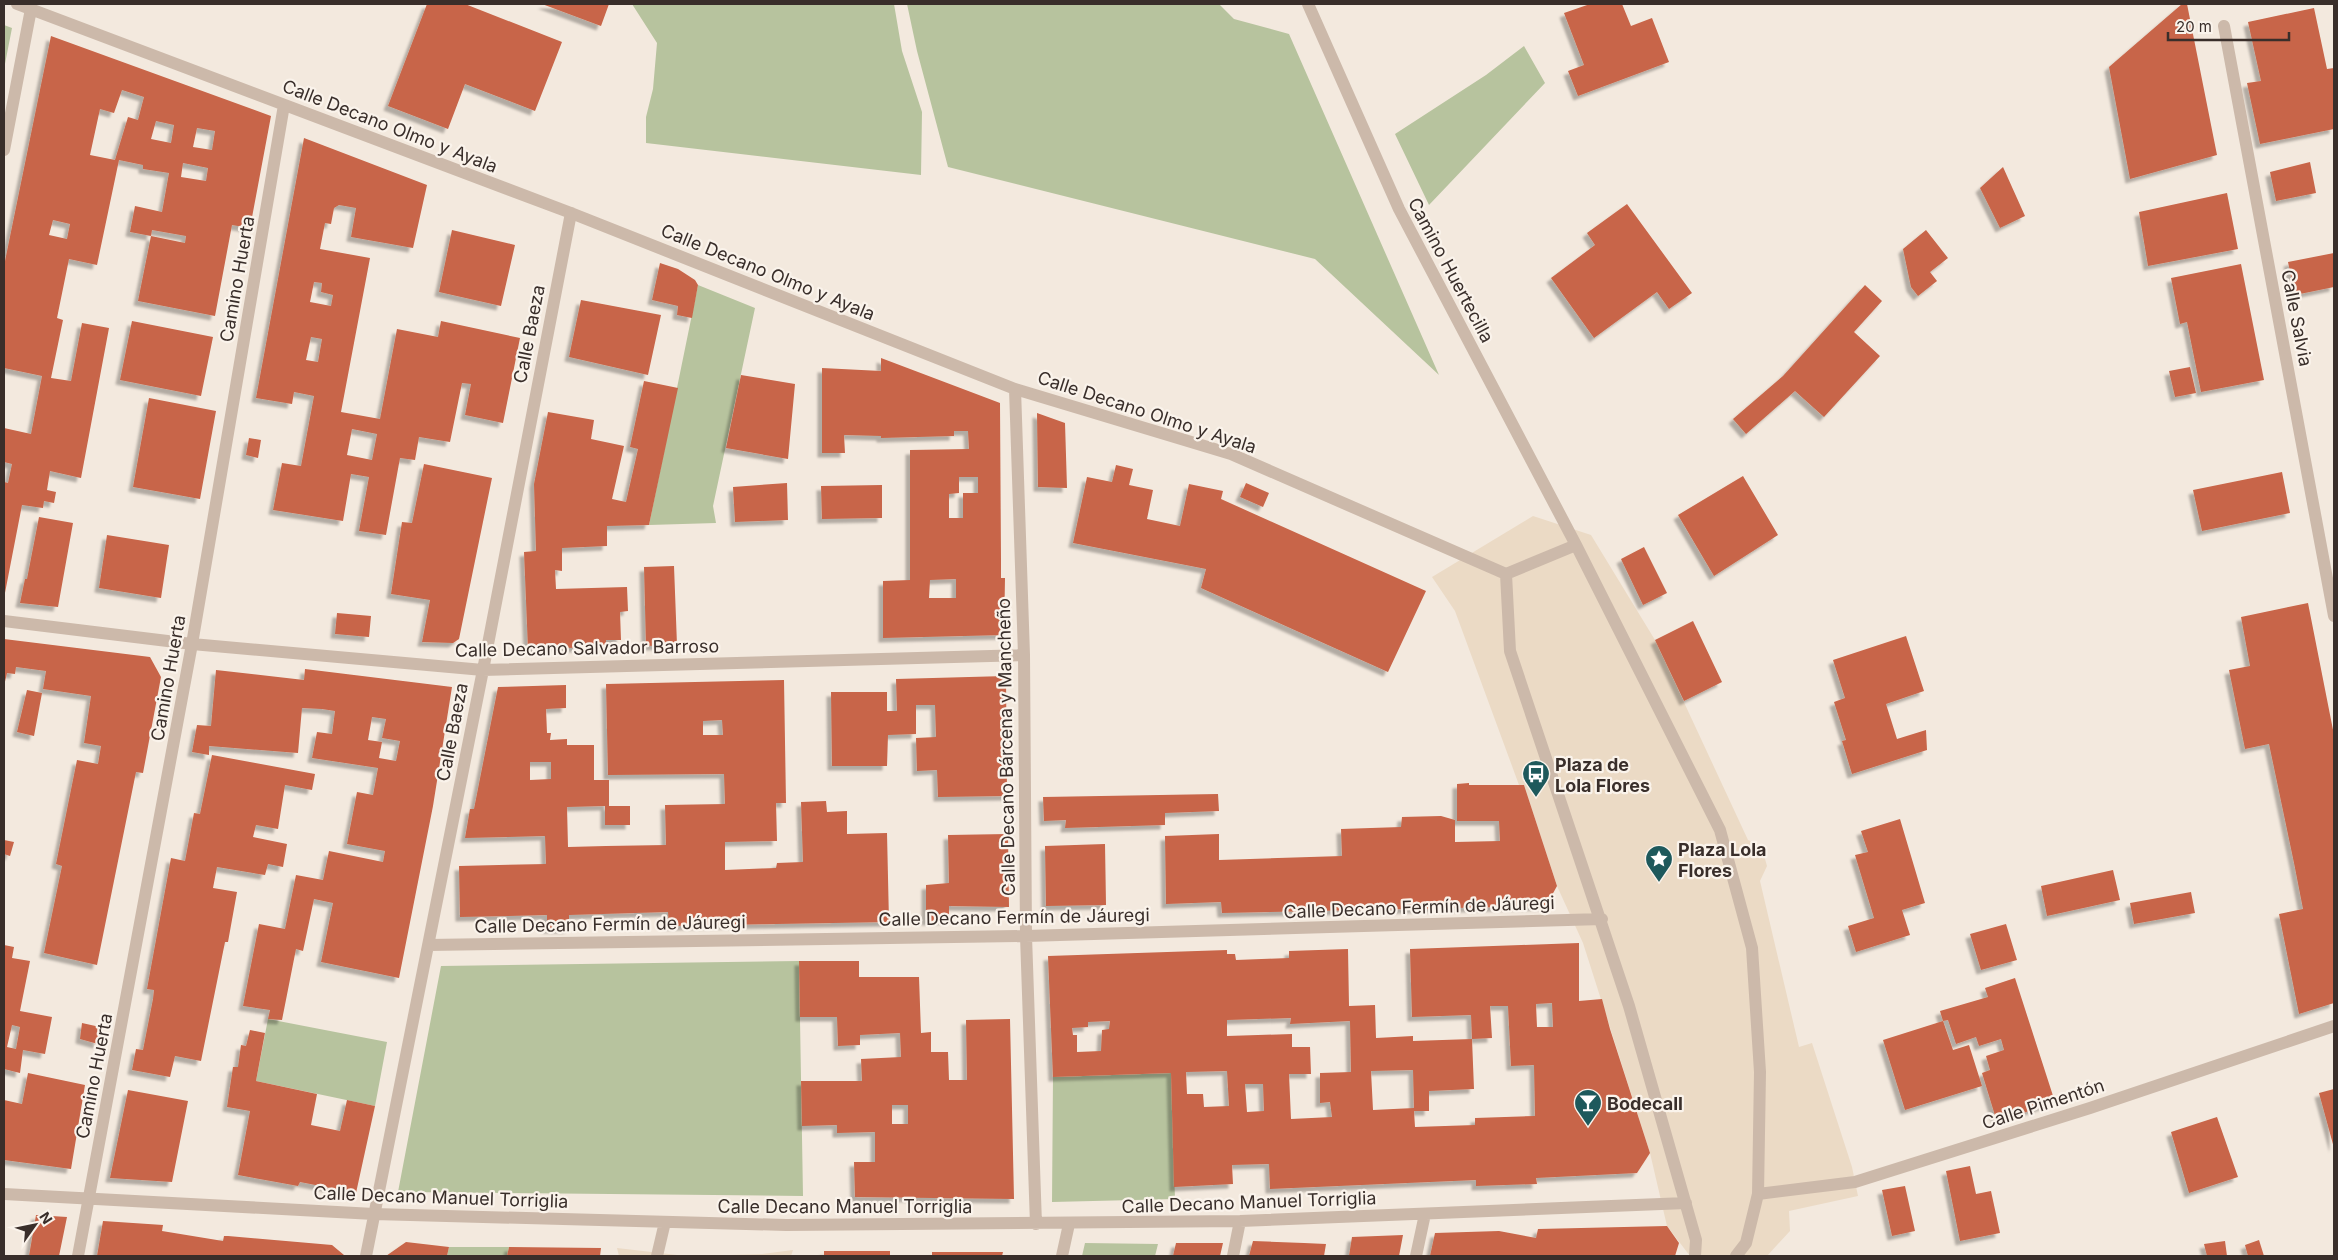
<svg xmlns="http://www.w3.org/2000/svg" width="2338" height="1260" viewBox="0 0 2338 1260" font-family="Inter,sans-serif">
	<defs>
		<filter id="shadow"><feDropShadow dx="-4.5" dy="4.5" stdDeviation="1" flood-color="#0004"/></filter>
	</defs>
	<rect width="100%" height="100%" fill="#f3e9de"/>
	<path fill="#b7c39e" d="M632 4H894L902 51 922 112 921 175 646 143V117L653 89 657 43Z
		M907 4H1219L1234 19 1289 34 1439 375 1315 259 948 167 917 51Z
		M4 25 12 28 4 69Z
		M1524 46 1545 83 1429 205 1395 134 1486 75Z
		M698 285 755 308 713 506 716 523 649 525Z
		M799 961 803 1196 398 1192 441 966Z
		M268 1019 387 1042 375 1106 256 1081Z
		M1171 1073 1175 1199 1052 1202 1053 1077Z
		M1085 1243 1158 1244 1155 1256H1082Z
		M449 1247H509L507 1256H447Z"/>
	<path fill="#ebdac5" d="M1533 516 1591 535 1655 640 1748 840 1761 845 1767 866 1760 881 1799 1047 1812 1043 1852 1167 1858 1196 1789 1211 1790 1231 1767 1256H1690L1667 1226 1650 1153 1583 943 1557 886 1524 785H1519L1455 611 1432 577Z
		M617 1248 686 1256H619Z
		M793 1250 791 1256H696L762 1254Z"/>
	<path fill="#c86548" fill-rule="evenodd" filter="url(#shadow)" d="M427 4H465L562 42 535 111 465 84 448 129 388 106Z
		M542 4H609L601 26Z
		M1590 4H1622L1631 26 1652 18 1669 62 1578 96 1568 71 1584 65 1564 13Z
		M2182 4H2187L2217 155 2130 179 2109 67Z
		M2314 8 2327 69 2334 68V129L2260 144 2247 83 2261 81 2248 22Z
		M51 36 271 116 250 228 232 225 215 316 138 301 151 236 185 243 186 236 152 230 151 236 130 232 135 206 162 212 169 173 143 169V165L119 160 97 265 69 259 57 318 63 320 51 378 71 381 82 323 109 328 81 478 50 471 47 490 56 492 54 503 44 501 43 508 22 505 4 598V482L8 483 12 464 4 462V428L31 434 42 376 4 368V266ZM122 90 144 97 138 120 128 117 115 160 90 155 100 109 114 113ZM156 121 174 125 171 143 151 139ZM197 128 215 131 212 150 193 147ZM183 163 208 168 206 181 181 177ZM53 220 70 224 67 239 49 235Z
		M304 138 427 185 413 248 351 237 356 208 339 205 334 208 331 224 325 223 320 249 370 258 341 412 380 419 397 329 438 337 441 321 520 338 503 423 465 415 471 384 462 383 450 442 419 437 415 460 400 458 386 535 359 531 369 477 351 474 343 521 273 510 282 463 301 466 314 396 294 392 292 404 256 398ZM314 282 322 283 321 292 333 295 331 306 310 302ZM311 337 322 339 318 362 306 360ZM352 429 377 434 372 460 347 455Z
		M2310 162 2316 193 2276 201 2270 172Z
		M2003 167 2025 216 2000 228 1980 188Z
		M2227 193 2238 249 2148 266 2139 212Z
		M1627 204 1692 293 1669 309 1657 292 1594 338 1551 278 1595 245 1587 233Z
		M452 230 515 245 501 306 439 292Z
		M1926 230 1948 258 1930 272 1937 281 1918 296 1911 287 1903 249Z
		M2334 253V287L2295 295 2288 262Z
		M660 263 678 269 695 280 698 285 692 318 677 315 678 306 652 300Z
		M2241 264 2264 380 2201 392 2187 322 2180 324 2171 278Z
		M1865 285 1882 301 1854 332 1880 356 1824 417 1795 391 1746 434 1733 419 1783 376Z
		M581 300 661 315 648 375 569 357Z
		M132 321 213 337 201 396 120 380Z
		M881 358 1000 403 1001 559V578H1005L1004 635 883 638V581L910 580V450L969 449 968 431H954V436L881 438V436L844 435 845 453H822V368L881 371ZM959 477H978V493H963V518H949V494L959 493ZM956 579V598H929L930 580Z
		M2190 367 2196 393 2175 397 2169 371Z
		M741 375 795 384 788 459 726 448Z
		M644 381 678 388 649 525 607 526V546L562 548V571L555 570 556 589 627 587 628 611 620 612 621 640H606V647L528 649 524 552 536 551 534 484 548 412 594 420 591 439 624 446 612 499 626 502 638 449 630 447Z
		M149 398 216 411 200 499 133 487Z
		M1037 413 1065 423 1067 488 1038 487Z
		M249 438 261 440 258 458 246 455Z
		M424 464 492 478 459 639 453 643 422 642 430 600 391 594 402 522 412 523Z
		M1116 465 1133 469 1129 485 1153 490 1147 519 1180 526 1189 484 1223 491 1221 499 1426 591 1388 672 1201 588 1206 569 1073 543 1087 477 1112 482Z
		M2282 472 2290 513 2202 531 2193 490Z
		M1743 476 1778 535 1714 576 1678 515Z
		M787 483 788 520 735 522 733 487Z
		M1246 483 1269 493 1263 507 1240 497Z
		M882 485V518L822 519 821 486Z
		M39 517 73 523 58 607 20 603 25 579H27Z
		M107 535 169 545 161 598 99 588Z
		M1644 547 1667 593 1643 605 1621 559Z
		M674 566 677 645 646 646 644 567Z
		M2308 603 2334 735V1003L2299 1014 2279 914 2303 909 2294 863 2269 744 2245 749 2229 670 2250 666 2241 617Z
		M337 613 371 616 369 637 335 634Z
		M1693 621 1722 682 1684 701 1655 640Z
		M1906 636 1924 691 1886 704 1897 739 1926 730 1927 750 1852 774 1842 741 1846 740 1834 702 1845 698 1833 660Z
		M4 639 150 657 161 677 143 773 136 772 97 965 44 953 62 866 56 864 77 760 98 764 101 746 84 743 91 696 43 689 46 671 16 667 15 674 7 673 4 686Z
		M305 669 452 687 433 806 399 978 321 962 333 903 314 899 303 951 296 949 282 1020 268 1019 270 1010 243 1006 259 924 285 929 296 875 323 880 329 851 383 862 385 851 347 844 357 792 373 795 378 768 312 758 317 732 332 734 335 711 322 709 302 708 298 753 209 746V755L192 752 197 725 211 726 216 670 304 680ZM372 717 386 719 382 738 400 741 396 761 379 758 382 742 368 740Z
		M1006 676 1007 796 938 797 937 770 917 771 916 738 936 737 935 705H916V734L888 735 887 766H832L831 692H887V711H897L896 679Z
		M784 680 786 803H776L777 841 725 842V870L776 868 777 863 803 862 801 802 826 801 827 812 847 811V834L887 833 889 922 669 926 668 912 569 915V929H547V915L460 917 459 866 546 864 545 836 465 838 470 809H474L498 687 566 685V708L546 709 547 733H551L550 740 567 739V745H594V780H609V806H630V825H605V806L567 807 568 847 606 846 666 845 665 805 725 804 724 774 608 775 606 684ZM722 720 723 735H703V721ZM530 762H551V779L530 780Z
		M27 690 42 693 34 736 17 732Z
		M212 755 315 774 312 790 285 785 278 829 256 825 253 837 287 844 283 867 268 864 265 875 217 867 213 888 237 892 228 942H225L201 1061 175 1056 170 1077 132 1070 136 1049 143 1050 153 999 154 990 147 989 171 858 185 861 194 813 200 814Z
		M1469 783V785H1524L1557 886 1546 906 1222 913 1221 902 1166 904 1165 836 1219 834V860L1342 856 1341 829 1401 827 1402 817 1441 816 1455 820V842L1500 841 1499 821H1457V784Z
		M1218 794 1219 811 1165 813V825L1065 828 1066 820 1044 821 1043 797Z
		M1900 819 1925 903 1902 910 1910 935 1856 952 1848 926 1874 918 1855 855 1868 852 1861 831Z
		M1008 834 1009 907 949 906V920L926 921V885L949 883 948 835Z
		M4 840 14 842 10 856 4 854Z
		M1105 844 1106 905 1046 906 1045 846Z
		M2113 870 2120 900 2047 916 2041 886Z
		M2191 892 2195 913 2134 924 2130 903Z
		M2006 924 2017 960 1981 970 1970 934Z
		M1579 943V1001L1602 999 1610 1029 1650 1153 1637 1173 1536 1178 1537 1184 1476 1186V1180L1270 1189 1269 1164 1232 1165 1233 1184 1174 1187 1171 1073 1053 1077 1048 956 1227 950V954H1235L1236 960 1289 958V951L1348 949 1349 1006 1375 1005 1376 1038 1413 1036V1041L1472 1039 1471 1015 1412 1017 1410 949ZM1552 1003 1553 1027H1537L1536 1004ZM1490 1006H1508L1511 1066 1534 1065 1535 1116 1475 1118V1125L1415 1127 1414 1111H1429V1091L1474 1089 1472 1039 1492 1038ZM1291 1018 1290 1024 1350 1021 1351 1072 1320 1073V1103L1330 1102 1332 1117 1291 1119 1289 1074H1311L1310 1047H1292V1034L1227 1036V1020ZM1110 1021 1109 1029 1102 1030 1101 1051 1077 1052V1035H1073L1072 1028 1088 1027V1022ZM1413 1070 1414 1108 1373 1110 1371 1071ZM1227 1071 1229 1106 1204 1107 1203 1094H1187L1186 1072ZM1245 1084H1263L1264 1111 1247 1112Z
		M4 945 14 947 12 958 30 961 20 1011 52 1017 45 1054 23 1050 20 1073 4 1069ZM12 1025 20 1027 16 1049 7 1047Z
		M799 961H859V977H919L921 1033 931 1032V1052H948L949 1080H967L966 1020 1010 1019 1014 1199 855 1197 854 1162H875V1132L837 1133V1125L802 1126 801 1081H862L861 1059 901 1057 900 1033 860 1035V1045L838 1046 837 1017H800ZM892 1105H908V1124H892Z
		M2015 978 2055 1102 1997 1122 1982 1073 1990 1070 1986 1056 2004 1050 2001 1039 1979 1046 1976 1037 1956 1044 1948 1020 1943 1021 1940 1011 1988 997 1985 988Z
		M1943 1021 1953 1050 1969 1045 1982 1086 1905 1110 1883 1040Z
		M82 1023 100 1027 98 1044 80 1039Z
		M250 1030 265 1033 256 1081 317 1094 311 1125 340 1131 347 1100 375 1106 356 1193 300 1182 298 1186 238 1175 250 1111 227 1107 233 1067H238L241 1045 246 1046Z
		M28 1073 85 1085 71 1169 4 1160V1100L22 1104Z
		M2334 1089V1148L2319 1093Z
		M128 1090 188 1101 172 1182 110 1178Z
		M2217 1117 2238 1177 2189 1193 2171 1132Z
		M1970 1166 1976 1194 1991 1191 2000 1233 1960 1241 1946 1171Z
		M1905 1186 1915 1231 1892 1236 1882 1190Z
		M36 1215 67 1217 59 1256H29Z
		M103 1221 163 1225 162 1231 223 1241 224 1236H228L332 1245 344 1255 97 1256Z
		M1667 1226 1679 1243 1675 1256H1430L1435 1233 1499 1231 1536 1238 1538 1229Z
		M1403 1235 1399 1256H1349L1352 1237Z
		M2259 1240 2264 1256H2248L2245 1245Z
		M1253 1241 1304 1243 1326 1244 1324 1256H1249Z
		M2225 1241 2227 1256H2207L2204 1244Z
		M406 1242 449 1247 447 1256H386Z
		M1176 1243H1223L1220 1256H1173Z
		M509 1247 601 1248 600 1256H507Z
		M824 1251H890V1256H824Z
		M932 1252H1003L1002 1256H932Z"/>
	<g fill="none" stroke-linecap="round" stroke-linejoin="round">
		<path stroke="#ccb9aa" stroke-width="12" d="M17 4 571 213 1015 389 1231 454 1506 574
			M1308 4 1399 209 1576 545 1720 830 1752 948 1760 1072 1758 1194 1746 1243 1736 1256
			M2224 26 2334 616
			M4 150 31 9
			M1015 389 1024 655 1026 936 1036 1224
			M1506 574 1510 651 1629 1006 1696 1240 1695 1256
			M1506 574 1576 545
			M4 621 192 644 483 670 1024 655
			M428 945 1026 936 1602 919
			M4 1194 374 1214 786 1225 1240 1221 1686 1203
			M1758 1194 1855 1182 2090 1108 2334 1026
			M78 1256 192 644 284 105
			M366 1256 483 670 571 213
			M657 1256 665 1222
			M1062 1256 1069 1224
			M1233 1256 1240 1221
			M1416 1256 1425 1214"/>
	</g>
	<defs>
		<symbol id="bus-pin" viewBox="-11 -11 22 30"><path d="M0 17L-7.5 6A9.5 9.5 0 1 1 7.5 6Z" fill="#1e595c" stroke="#faf3eb"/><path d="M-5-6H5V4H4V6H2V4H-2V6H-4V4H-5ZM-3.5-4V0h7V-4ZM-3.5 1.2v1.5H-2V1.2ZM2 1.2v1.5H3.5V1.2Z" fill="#fff"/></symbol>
		<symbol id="sight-pin" viewBox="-11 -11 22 30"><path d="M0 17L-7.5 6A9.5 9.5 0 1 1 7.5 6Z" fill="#1e595c" stroke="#faf3eb"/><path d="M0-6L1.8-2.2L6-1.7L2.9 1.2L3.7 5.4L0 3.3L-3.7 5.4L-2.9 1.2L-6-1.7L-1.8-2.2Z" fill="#fff"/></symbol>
		<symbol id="bar-pin" viewBox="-11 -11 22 30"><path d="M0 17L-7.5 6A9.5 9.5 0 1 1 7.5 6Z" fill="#1e595c" stroke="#faf3eb"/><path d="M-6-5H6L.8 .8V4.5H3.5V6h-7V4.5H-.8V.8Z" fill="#fff"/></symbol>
	</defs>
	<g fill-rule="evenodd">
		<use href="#bus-pin" x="1520" y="758" width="32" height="43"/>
		<use href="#sight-pin" x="1643" y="843" width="32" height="43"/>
		<use href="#bar-pin" x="1572" y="1087" width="32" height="43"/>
	</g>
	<g text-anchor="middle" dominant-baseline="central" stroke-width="4.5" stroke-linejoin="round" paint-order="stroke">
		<g font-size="18" fill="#392e2a" stroke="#faf3eb">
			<text transform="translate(390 126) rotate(21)">Calle Decano Olmo y Ayala</text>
			<text transform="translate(1451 270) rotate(62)">Camino Huertecilla</text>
			<text transform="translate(768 272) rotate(22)">Calle Decano Olmo y Ayala</text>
			<text transform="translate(237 279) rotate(-80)">Camino Huerta</text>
			<text transform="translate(2297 318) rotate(79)">Calle Salvia</text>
			<text transform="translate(529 334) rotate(-79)">Calle Baeza</text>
			<text transform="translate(1147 412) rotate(18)">Calle Decano Olmo y Ayala</text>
			<text transform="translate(587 648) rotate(-1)">Calle Decano Salvador Barroso</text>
			<text transform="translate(168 678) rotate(-80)">Camino Huerta</text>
			<text transform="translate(452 732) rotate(-79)">Calle Baeza</text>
			<text transform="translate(1006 747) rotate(-91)">Calle Decano Bárcena y Mancheño</text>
			<text transform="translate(1419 907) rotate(-2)">Calle Decano Fermín de Jáuregi</text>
			<text transform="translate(1014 917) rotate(-1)">Calle Decano Fermín de Jáuregi</text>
			<text transform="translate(610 924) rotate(-1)">Calle Decano Fermín de Jáuregi</text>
			<text transform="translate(94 1076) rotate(-79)">Camino Huerta</text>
			<text transform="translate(2043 1104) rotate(-18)">Calle Pimentón</text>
			<text transform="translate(441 1197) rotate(2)">Calle Decano Manuel Torriglia</text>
			<text transform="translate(1249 1202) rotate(-2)">Calle Decano Manuel Torriglia</text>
			<text x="845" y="1206">Calle Decano Manuel Torriglia</text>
		</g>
		<g font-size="18" font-weight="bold" fill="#392e2a" stroke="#faf3eb" text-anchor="start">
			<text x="1555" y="764">Plaza de<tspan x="1555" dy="21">Lola Flores</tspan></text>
			<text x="1678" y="849">Plaza Lola<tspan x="1678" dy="21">Flores</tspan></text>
			<text x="1607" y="1103">Bodecall</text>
		</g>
	</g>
	<rect width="2338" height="1260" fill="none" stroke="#392e2a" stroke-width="10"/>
	<g transform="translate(35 1225) rotate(57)" stroke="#faf3eb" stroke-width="4" paint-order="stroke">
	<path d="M0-4L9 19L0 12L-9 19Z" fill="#392e2a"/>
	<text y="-8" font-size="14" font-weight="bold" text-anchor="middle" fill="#392e2a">N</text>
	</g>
	<path d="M2168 32v8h121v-8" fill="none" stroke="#392e2a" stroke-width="2.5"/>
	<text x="2176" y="32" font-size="15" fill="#392e2a" stroke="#faf3eb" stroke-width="4" paint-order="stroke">20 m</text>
</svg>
